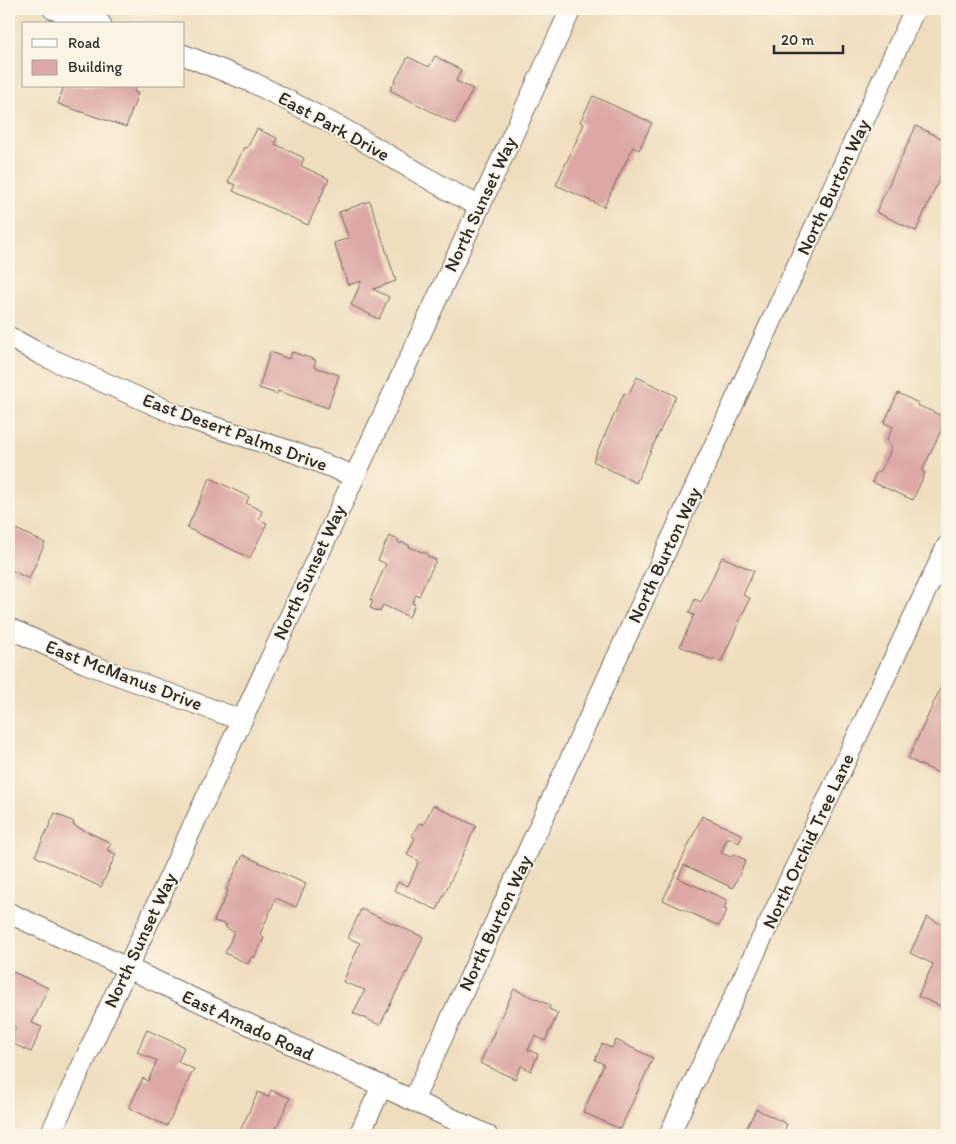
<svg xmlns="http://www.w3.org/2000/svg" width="956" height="1144" viewBox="0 0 956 1144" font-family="Itim,sans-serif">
	<rect width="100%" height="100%" fill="#fcf5e5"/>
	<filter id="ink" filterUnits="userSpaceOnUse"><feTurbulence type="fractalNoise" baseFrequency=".02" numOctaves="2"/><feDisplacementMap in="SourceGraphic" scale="10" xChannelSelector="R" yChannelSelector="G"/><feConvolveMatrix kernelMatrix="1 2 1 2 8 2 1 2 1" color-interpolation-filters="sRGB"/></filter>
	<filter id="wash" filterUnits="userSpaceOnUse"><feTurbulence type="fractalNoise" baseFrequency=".0096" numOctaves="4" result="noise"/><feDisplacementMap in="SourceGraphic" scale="20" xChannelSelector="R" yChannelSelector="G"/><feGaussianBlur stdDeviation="1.12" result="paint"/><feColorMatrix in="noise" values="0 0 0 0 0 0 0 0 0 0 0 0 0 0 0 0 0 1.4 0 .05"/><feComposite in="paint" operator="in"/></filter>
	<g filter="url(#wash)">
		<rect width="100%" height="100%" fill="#efdebd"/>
		<g id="blocks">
			<path fill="#dca7a4" d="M435 56 461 70 456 81 473 89 455 124 390 90 408 57 429 67Z
				M64 86H136L134 92 138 93 126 127 58 104Z
				M593 96 652 123 639 150 633 147 604 207 556 185 584 124 580 122Z
				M916 126 947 141V162L916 231 876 212Z
				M257 129 277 138 275 144 304 158 301 166 329 179 308 225 233 191 236 185 228 182 244 147 247 148Z
				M370 201 396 281 373 289 389 297 379 319 351 305 361 282V281L348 285 334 243 349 238 339 212Z
				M270 352 289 359 292 352 316 360 314 367 339 375 328 408 278 391 277 394 259 388Z
				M637 377 676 396 636 483 593 461 624 393 628 395Z
				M898 393 918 403 917 405 947 418 922 471 925 473 913 500 872 482 876 473 881 471 892 447 889 445 887 439 893 427 884 423Z
				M210 478 249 497 246 503 262 511 259 519 267 523 250 558 187 528Z
				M9 513 15 516 10 526 45 543 29 579 9 569Z
				M389 536 399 540 398 542 401 544 402 542 410 546 409 547 428 554 427 556 436 560 419 596 416 595 412 603 415 604 409 617 383 605 380 612 370 608 373 601 370 600 386 564 378 560Z
				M722 557 754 571 743 595 750 598 721 662 713 658 712 660 680 646 694 615 689 613 695 599 701 602Z
				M947 674V761L941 774 908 759Z
				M433 805 476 826 437 910 394 890 398 882 408 886 419 861 407 855 415 838 412 836 419 823 424 824Z
				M55 813 74 822 73 825 111 843 107 850 116 854 101 887 35 856Z
				M702 816 743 835 739 843 728 837 721 853 731 857 733 854 746 860 733 888 684 865 678 878 727 900 724 909 727 910 719 926 663 900Z
				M243 855 306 884 296 907 276 898 260 934 264 938 254 958 252 956 248 964 225 953 234 932 225 927 227 925 214 921 228 891 226 890Z
				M361 909 423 937 407 973 406 972 380 1025 353 1013 365 990 343 982 360 943 348 938Z
				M927 917 947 927V1009L918 996 933 964 910 953Z
				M9 970 48 988 32 1023 42 1027 31 1052 9 1042 16 1027 9 1024Z
				M514 989 550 1005 549 1009 558 1013 545 1041 535 1036 528 1050 538 1054 531 1071 521 1066 515 1079 480 1063Z
				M147 1030 184 1047 178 1062 194 1069 167 1126 129 1108 143 1078 148 1081 157 1061 137 1052Z
				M616 1040 653 1058 620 1129 583 1112 604 1064 595 1060 602 1044 612 1048Z
				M271 1090 290 1098 273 1135H249L240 1131 258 1092 268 1097Z
				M756 1109 787 1124 782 1135H743Z"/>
		</g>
	</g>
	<g filter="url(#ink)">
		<use href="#blocks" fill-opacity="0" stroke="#706a5e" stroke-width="1"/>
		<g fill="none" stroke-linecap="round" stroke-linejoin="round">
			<defs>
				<path id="street" d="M53 9 101 24
					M184 55 254 83 345 130 448 190 479 206
					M9 337 42 355 180 416 293 452 354 476
					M9 628 85 663 241 720
					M9 913 487 1135
					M413 1101 915 9
					M50 1135 571 9
					M359 1135 382 1086
					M669 1135 947 546"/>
			</defs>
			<use href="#street" stroke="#706a5e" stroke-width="22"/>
			<use href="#street" stroke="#fff" stroke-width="20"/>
		</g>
	</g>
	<g text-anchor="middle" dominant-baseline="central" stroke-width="4" stroke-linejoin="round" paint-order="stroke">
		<g font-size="19" fill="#2b2b2b" stroke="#fcf5e5">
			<text transform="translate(334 126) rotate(29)">East Park Drive</text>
			<text transform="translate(833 187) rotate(-65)">North Burton Way</text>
			<text transform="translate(480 204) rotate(-65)">North Sunset Way</text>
			<text transform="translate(235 432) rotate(20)">East Desert Palms Drive</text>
			<text transform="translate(664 555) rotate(-65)">North Burton Way</text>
			<text transform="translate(309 572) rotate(-65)">North Sunset Way</text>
			<text transform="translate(124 675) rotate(21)">East McManus Drive</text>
			<text transform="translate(808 841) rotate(-65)">North Orchid Tree Lane</text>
			<text transform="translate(495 923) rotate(-65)">North Burton Way</text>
			<text transform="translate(140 940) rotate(-65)">North Sunset Way</text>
			<text transform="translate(248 1025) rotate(25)">East Amado Road</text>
		</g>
	</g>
	<rect width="956" height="1144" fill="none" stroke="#fcf5e5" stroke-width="30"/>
	<rect x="22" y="22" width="162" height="65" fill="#fcf5e5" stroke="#a8a49b"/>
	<rect x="32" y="39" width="25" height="8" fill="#ffffff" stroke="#a8a49b"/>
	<text x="68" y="48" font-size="15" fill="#2b2b2b">Road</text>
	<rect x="32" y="60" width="25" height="15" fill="#dca7a4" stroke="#a8a49b"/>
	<text x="68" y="72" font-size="15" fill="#2b2b2b">Building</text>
	<path d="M774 45v8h69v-8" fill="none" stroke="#2b2b2b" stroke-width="2.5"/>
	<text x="781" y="45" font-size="15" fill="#2b2b2b" stroke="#fcf5e5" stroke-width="4" paint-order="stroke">20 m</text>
</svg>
